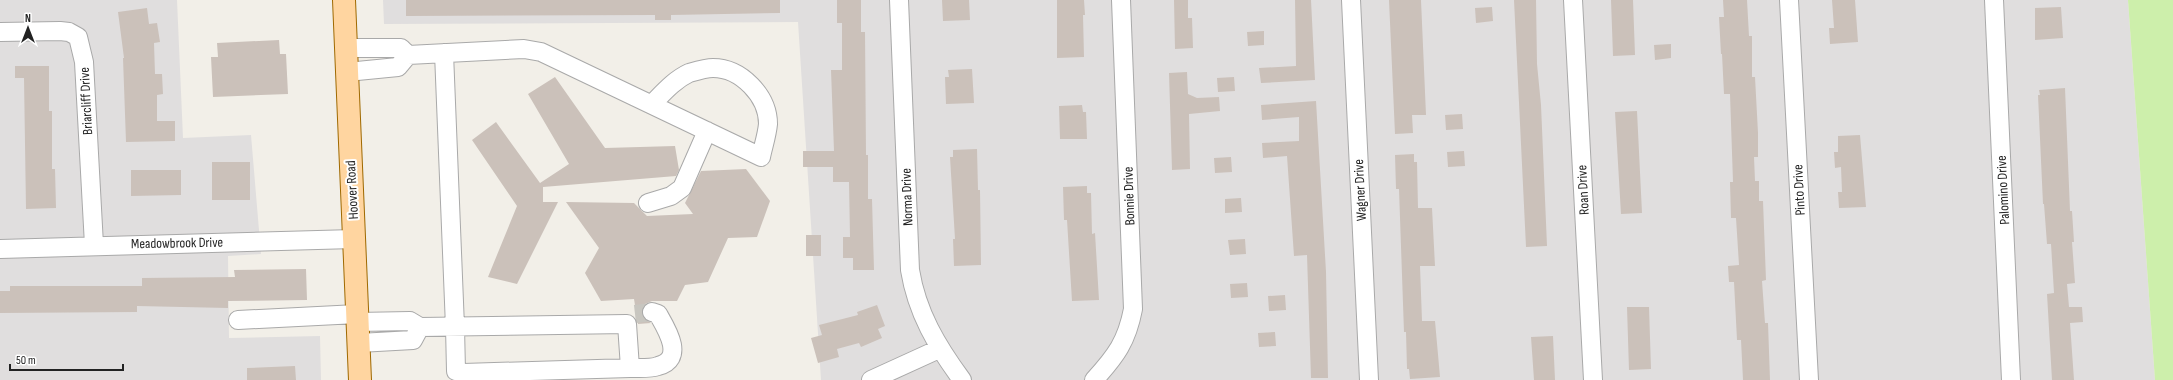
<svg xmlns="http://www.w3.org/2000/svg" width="2173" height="380" viewBox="0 0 2173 380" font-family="'Sofia Sans Condensed',sans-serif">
	<rect width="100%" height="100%" fill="#f2efe8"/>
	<path fill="#e0dede" d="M0 0H177L183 138 251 135 261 254 228 256 229 338 320 336 321 380H0Z
		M383 0H2128L2155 380H821L798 22 384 24Z"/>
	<path fill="#cdefab" d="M2128 0H2173V380H2155Z"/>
	<path fill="#cbc1ba" d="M406 0H780V13L671 15V20H655V15L406 16Z
		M837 0H861V32H865L866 155H868V199H872L874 270H853V258H843V237H850L849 182H833V167H803V151H834L831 70H842V23H837Z
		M942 0H969L970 20 943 21Z
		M1057 0H1084L1085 15H1083L1084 57 1057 58Z
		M1174 0H1188V18H1192L1193 48 1175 49Z
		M1295 0H1311L1315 80 1261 83 1259 68 1296 66Z
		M1389 0H1421L1426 115H1412L1413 133 1395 134Z
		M1514 0H1536L1537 64 1541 105 1547 246 1526 247Z
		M1611 0H1633L1635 55 1613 56Z
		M1723 0H1747L1749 36H1752V77H1755L1758 133V157H1754L1755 181H1759V201H1763L1766 280 1762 281 1765 323H1768L1770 380H1743L1741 340H1737L1734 282H1729L1728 266 1739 265 1736 218H1731L1730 182H1733L1730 94H1724L1722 54H1721L1719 17H1724Z
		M1832 0H1855L1858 42 1830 44 1829 28H1834Z
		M1492 7 1493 21 1476 23 1475 8Z
		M2061 7 2063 38 2035 40V8Z
		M147 8 149 24 157 23 160 42 154 43 155 74H162L163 94 157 95V121H175V141L126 142 123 58H124L118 12Z
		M1264 31V45L1248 46 1247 32Z
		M279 40 280 54H286L288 94 213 97 211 57H218L217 43Z
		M1671 44V58L1655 60 1654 45Z
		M15 66H49V111H52V169H55L56 208 26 209 24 78H15Z
		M972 69 974 103 946 104 945 77H949L948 70Z
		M1187 72 1188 94 1197 98 1219 97 1220 111 1189 114 1190 169 1172 170 1169 73Z
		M555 77 605 148 675 146 679 170 676 176 543 187V202H558L517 284 488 277 517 206 472 140 496 122 540 183 569 164 528 94Z
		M1234 77 1235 91 1218 92 1217 78Z
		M2065 88 2070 211H2072L2074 242H2072L2075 283 2067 284 2069 307H2082L2083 322 2070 323 2074 380H2052L2047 294 2054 293 2051 244H2047L2044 204H2043L2038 95H2040L2039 90Z
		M1316 101 1326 272 1328 378H1311L1307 255 1294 256 1287 156 1263 158 1262 143 1299 141V117L1262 120 1261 105Z
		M1082 105 1083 112H1086L1087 139H1060L1059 106Z
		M1637 111 1642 213 1621 214 1615 112Z
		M1462 114 1463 129 1446 130 1445 115Z
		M1860 135 1866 207 1839 208 1838 192H1842L1841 167 1835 168 1834 152H1838V136Z
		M977 149 978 190H980L981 265 954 266 953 239H955L950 157H953V150Z
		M1464 151 1465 166 1448 167 1447 152Z
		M1414 154V162H1417L1418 208H1432L1435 266H1420L1422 321H1435L1440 377 1410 379 1409 369H1407L1406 332H1404L1399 189H1396L1395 155Z
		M1231 157 1232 172 1215 173 1214 158Z
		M212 162H250V200H212Z
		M746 169 770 201 757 237 728 238 708 282 685 285 677 301H652L645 304 642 309V314L644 319 651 323 638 324 634 299 601 301 585 273 599 248 566 202 634 203 647 216 693 214 685 203 701 171Z
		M131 170H181V195L131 196Z
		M1087 186V193H1091L1092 234 1095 233 1099 300 1072 301 1067 220H1064L1063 187Z
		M1241 198 1242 212 1225 213V199Z
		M806 235H821V256H806Z
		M1245 239 1246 254 1230 255 1228 240Z
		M306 269 307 300 228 301V308L137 306V312L0 313V291H10V286H142V278L235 277 234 270Z
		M1247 283 1248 297 1231 298 1230 284Z
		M1285 295 1286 310 1269 311 1268 296Z
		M877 305 885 326 878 329 882 338 861 347 859 343 837 349 839 357 818 363 811 338 822 335 819 325 858 315 857 312Z
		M1627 307H1649L1651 369 1629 370Z
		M1275 332 1276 346 1259 347 1258 333Z
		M1553 336 1555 380H1534L1531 337Z
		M295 366 296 380H247V368Z"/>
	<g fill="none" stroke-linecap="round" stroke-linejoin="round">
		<path stroke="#c8c6c0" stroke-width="18" stroke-dasharray="18 9" stroke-linecap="butt" d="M635 314 652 312"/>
		<defs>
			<path id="minor" d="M899 0 910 270C917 313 937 346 962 380
				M1351 0 1369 380
				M1573 0 1593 380
				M1789 0 1809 380
				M1994 0 2011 380
				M0 32 60 31 69 32 78 37 84 62 94 245
				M345 48H401L408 55
				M347 72 398 67 408 55 524 49 541 52 761 157C763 147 767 135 768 124 768 96 741 68 713 68 706 68 696 71 689 73 674 80 663 93 652 104
				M648 203 671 196 682 188 707 131
				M0 249 354 239
				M238 320 357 314
				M357 322 410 321 420 327 627 324 630 368 463 373 456 371 455 327 444 53
				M359 343 413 340 420 327
				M630 368C639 368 650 369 658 366 686 359 666 328 658 314L652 312
				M871 380 939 349
				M1094 380C1116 356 1127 341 1133 309L1121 0"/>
			<path id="major" d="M344 0 360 380"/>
		</defs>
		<use href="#minor" stroke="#a9a9a9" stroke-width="20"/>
		<use href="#major" stroke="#9f6900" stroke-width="24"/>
		<use href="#minor" stroke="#fff" stroke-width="18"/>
		<use href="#major" stroke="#ffd5a0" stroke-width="22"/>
	</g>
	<g text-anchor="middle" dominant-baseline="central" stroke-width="4" stroke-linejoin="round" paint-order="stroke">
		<g font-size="14" fill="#222" stroke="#fff">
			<text transform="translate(86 101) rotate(-93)">Briarcliff Drive</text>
			<text transform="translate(352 190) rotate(-93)">Hoover Road</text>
			<text transform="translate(1360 190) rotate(-93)">Wagner Drive</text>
			<text transform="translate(1583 190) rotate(-93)">Roan Drive</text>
			<text transform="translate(1799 190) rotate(-93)">Pinto Drive</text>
			<text transform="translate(2003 190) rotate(-93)">Palomino Drive</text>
			<text transform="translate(1129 196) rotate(-92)">Bonnie Drive</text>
			<text transform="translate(907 197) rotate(-92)">Norma Drive</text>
			<text transform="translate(177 243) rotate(-1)">Meadowbrook Drive</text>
		</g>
	</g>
	<g transform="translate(28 28)" stroke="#ffffff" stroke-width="3" paint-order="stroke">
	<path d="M0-3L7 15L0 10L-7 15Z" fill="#222222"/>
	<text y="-6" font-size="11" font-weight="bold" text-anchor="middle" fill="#222222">N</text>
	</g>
	<path d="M10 364v6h113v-6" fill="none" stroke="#222222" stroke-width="2"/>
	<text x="16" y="364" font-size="12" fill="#222222" stroke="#ffffff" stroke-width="3" paint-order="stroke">50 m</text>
</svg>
